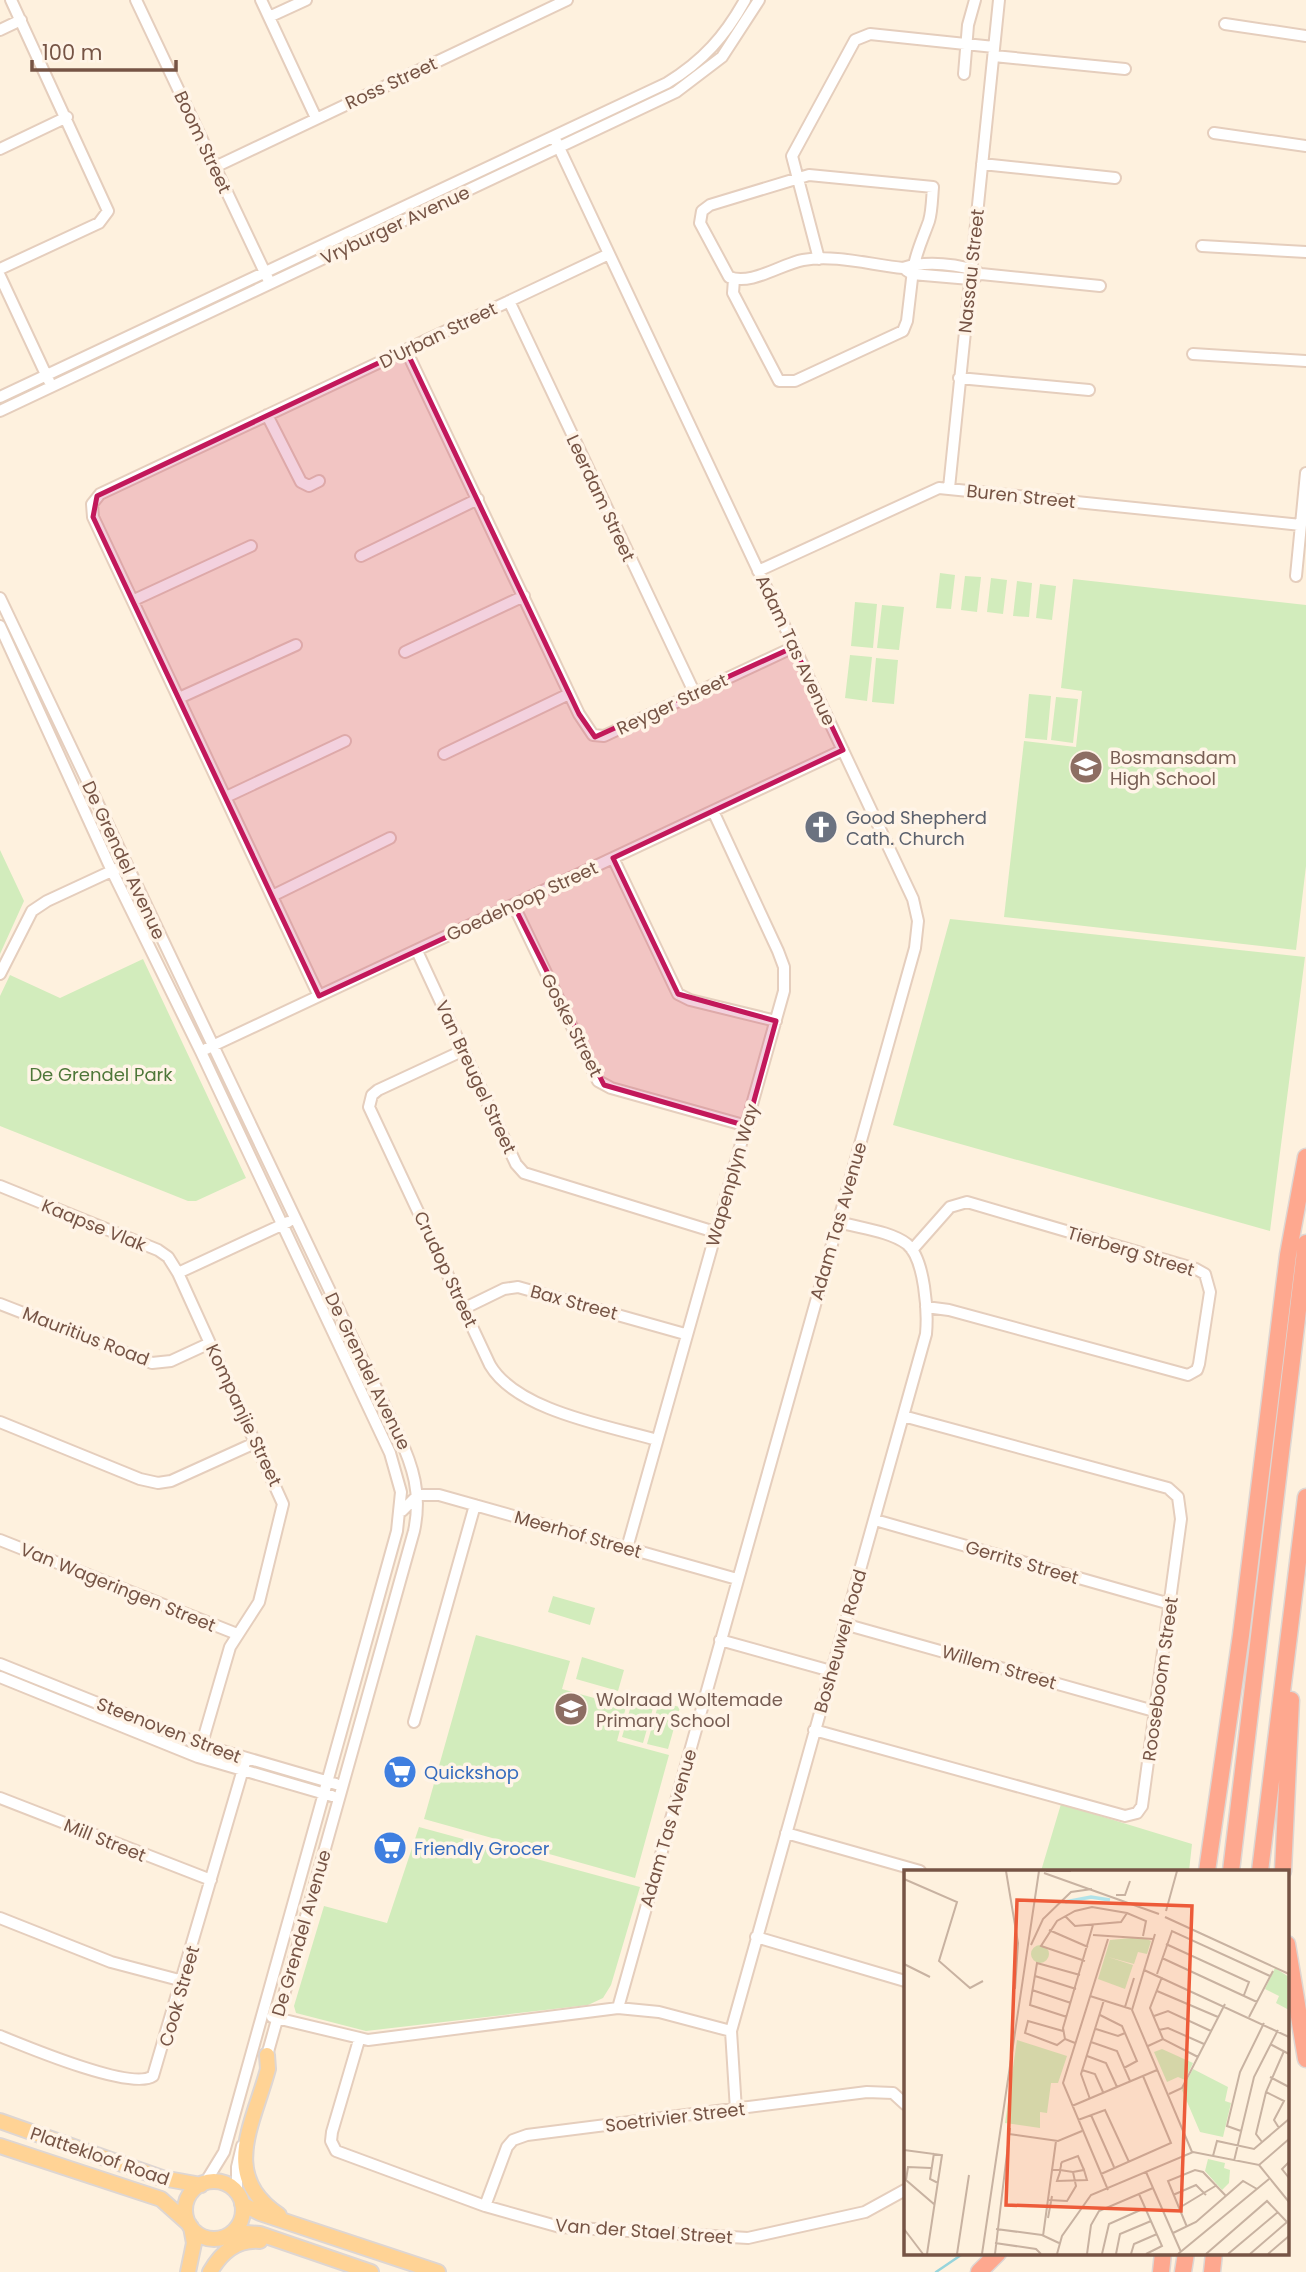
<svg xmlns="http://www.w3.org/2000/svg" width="1306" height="2272" viewBox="0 0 1306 2272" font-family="Poppins,sans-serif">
	<rect width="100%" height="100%" fill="#fef1de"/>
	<path fill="#d2ecbc" d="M940 573 955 575 951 609 936 608Z
		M965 576 981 577 977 612 961 610Z
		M991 578 1007 580 1003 614 987 612Z
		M1073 579 1306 605V866L1296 950 1004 917 1024 741 1076 747 1082 691 1061 688Z
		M1017 581 1032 583 1029 617 1013 616Z
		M1040 584 1056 586 1052 620 1036 618Z
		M855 602 877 604 873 648 851 646Z
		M882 605 904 607 899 650 877 648Z
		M850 655 872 657 867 701 845 698Z
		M876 658 898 660 894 704 872 702Z
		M1029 694 1051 696 1047 740 1025 738Z
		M1056 697 1078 699 1073 743 1051 740Z
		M0 850 24 901 0 954Z
		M950 919 1305 957 1270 1231 893 1125Z
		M143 959 246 1178 196 1201H188L0 1126V996L10 975 60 998Z
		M553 1596 595 1608 590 1625 548 1612Z
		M476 1635 570 1661 562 1689 626 1707 617 1741 669 1755 635 1878 424 1819Z
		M582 1657 624 1670 618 1691 576 1679Z
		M634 1695 655 1701 643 1743 622 1737Z
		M659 1702 680 1707 668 1749 647 1744Z
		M1061 1804 1192 1844 1189 1871H1041Z
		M419 1827 640 1887 611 1985 603 1998 588 2005 366 2031 296 2013 294 2006 324 1906 387 1923Z"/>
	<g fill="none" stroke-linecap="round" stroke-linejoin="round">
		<path stroke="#97d4db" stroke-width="2.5" d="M936 2272 964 2253"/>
		<defs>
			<path id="minor" d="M136 0 268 279
				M261 0 316 118
				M269 17 306 0
				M1225 24 1306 36
				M0 30 21 20
				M994 56 1125 69
				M964 74 968 25 975 0
				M1214 133 1306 146
				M554 137 913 899 918 921 915 948 618 2008
				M0 149 67 117
				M982 164 1115 178
				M215 167 567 0
				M1202 246 1306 252
				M819 259 792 156 855 40 870 34 994 47
				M0 269 99 223 108 211 11 0
				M906 270 912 274 970 279 976 277
				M0 276 49 381
				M734 279 733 293 779 381H795L903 331 907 321 913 270C916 252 923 238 929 221 932 211 932 198 933 187L809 175 710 205 702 211 700 223 729 277C751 286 781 264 803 260 834 254 872 265 903 268 924 261 962 263 981 274L1100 286
				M509 301 695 694
				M406 350 579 714 593 735 604 736 794 647
				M1193 354 1306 361
				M959 378 1089 390
				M0 397 667 83C703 61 725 36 745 0
				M0 411 676 92 722 57 759 0
				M267 415 301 482 309 486 319 481
				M949 488 999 0
				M361 556 478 499
				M758 571 939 488 1301 525
				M1296 576 1306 473
				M0 598 398 1434C413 1466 422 1494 414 1531L266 2059
				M134 600 251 546
				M0 626 112 871 201 1052 390 1453 401 1492 397 1531 224 2152 205 2183
				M405 652 524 596
				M179 698 296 645
				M444 754 569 694
				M226 797 345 741
				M613 858 678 994 690 1000 776 1021
				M272 896 390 838
				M514 906 598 1081 611 1088 747 1126
				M417 951 516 1164 524 1173 715 1232
				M0 974 32 911 47 901 116 869
				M319 996 93 517 92 504 100 494 609 254
				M206 1049 843 750
				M462 1051 378 1090 372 1095 369 1107 490 1365C517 1411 609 1426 657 1440
				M0 1186 158 1250 168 1257 178 1273 288 1222
				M912 1250 950 1207 967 1202 1196 1269 1205 1274 1210 1292 1199 1364 1197 1370 1188 1375 949 1310 926 1307
				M178 1273 283 1504 259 1602 230 1647 198 1757
				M0 1304 152 1363 171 1361 210 1343
				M465 1308 504 1289 518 1287 685 1334
				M0 1422 140 1479 158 1483 171 1481 257 1442
				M402 1511 418 1495H439L737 1579
				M875 1520 1170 1604
				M0 1540 237 1634
				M627 1548 784 991V967L778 951 713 811
				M844 1624 1154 1711
				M720 1640 831 1671
				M0 1664 202 1745 336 1784
				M0 1677 198 1757 332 1796
				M414 1722 475 1505
				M814 1730 1125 1816 1137 1813 1142 1806 1181 1519 1178 1497 1168 1488 903 1416
				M0 1798 211 1880
				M786 1833 920 1871
				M0 1918 111 1962 183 1981
				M756 1937 905 1981
				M272 2017 368 2040 618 2008 659 2012 731 2031
				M0 2036C27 2047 132 2091 153 2076L246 1759
				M359 2040 332 2132 331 2141 336 2151 485 2206 560 2227 748 2238 865 2212 905 2190
				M736 2110 731 2031 926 1334C928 1312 925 1259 907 1244 890 1231 859 1228 839 1222
				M237 2193V2167L242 2146
				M485 2206 507 2147 513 2140 527 2135 867 2092 893 2093 905 2104"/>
			<path id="major" d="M267 2055 268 2069C253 2125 220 2176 279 2215
				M0 2121 162 2178 201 2185
				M0 2146 161 2199 189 2224
				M185 2210a29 29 0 1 1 58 0a29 29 0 1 1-58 0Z
				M242 2204 260 2213 438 2272
				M233 2232 260 2234 371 2272
				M188 2272 194 2243 191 2227
				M210 2272C221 2253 236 2239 260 2241"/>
			<path id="highway" d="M1207 1871 1241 1635 1288 1255 1306 1157
				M1231 1871 1306 1243
				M1260 1871 1306 1497
				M1283 1871 1291 1700
				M1287 1944 1306 2059
				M979 2272 998 2253
				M1161 2272 1163 2253
				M1183 2272 1186 2253
				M1212 2272 1214 2253"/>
		</defs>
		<use href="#minor" stroke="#e5cebd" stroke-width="14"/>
		<use href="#major" stroke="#ded6d2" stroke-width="18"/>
		<use href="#highway" stroke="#ded6d2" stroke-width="19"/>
		<use href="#minor" stroke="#fff" stroke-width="10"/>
		<use href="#major" stroke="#ffd395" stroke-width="14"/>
		<use href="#highway" stroke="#fea88f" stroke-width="16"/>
	</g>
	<path fill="#c2185b" fill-opacity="0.2" stroke="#c2185b" stroke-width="5" stroke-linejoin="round" d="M406 350 579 714 595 737 794 647 843 750 613 858 678 994 776 1021 747 1126 604 1085 514 906 319 996 93 517 97 496Z"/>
	<defs>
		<symbol id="school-disc" viewBox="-11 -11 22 22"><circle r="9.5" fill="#8d6e63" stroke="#fff4e7"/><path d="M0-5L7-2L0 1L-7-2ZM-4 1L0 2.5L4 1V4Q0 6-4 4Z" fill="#fff"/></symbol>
		<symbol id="church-disc" viewBox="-11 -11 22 22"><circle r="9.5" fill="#6b7280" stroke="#fff4e7"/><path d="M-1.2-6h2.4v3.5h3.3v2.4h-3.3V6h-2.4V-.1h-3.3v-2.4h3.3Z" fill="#fff"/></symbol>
		<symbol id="supermarket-disc" viewBox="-11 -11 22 22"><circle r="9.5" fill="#3f7fe0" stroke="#fff4e7"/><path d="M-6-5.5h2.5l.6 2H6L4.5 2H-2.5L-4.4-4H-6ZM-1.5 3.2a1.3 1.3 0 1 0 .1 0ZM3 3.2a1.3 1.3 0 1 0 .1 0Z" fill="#fff"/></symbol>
	</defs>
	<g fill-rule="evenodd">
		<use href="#school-disc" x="1067" y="748" width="38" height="38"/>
		<use href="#church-disc" x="802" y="808" width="38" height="38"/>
		<use href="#school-disc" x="552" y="1690" width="38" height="38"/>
		<use href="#supermarket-disc" x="381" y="1753" width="38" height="38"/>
		<use href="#supermarket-disc" x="371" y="1829" width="38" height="38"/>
	</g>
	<g text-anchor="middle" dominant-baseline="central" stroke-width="7" stroke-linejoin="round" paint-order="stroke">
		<g font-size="18" fill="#765445" stroke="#fff4e7">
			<text transform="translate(391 83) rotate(-25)">Ross Street</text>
			<text transform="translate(203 142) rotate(65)">Boom Street</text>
			<text transform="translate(395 225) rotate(-25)">Vryburger Avenue</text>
			<text transform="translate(971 271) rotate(-84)">Nassau Street</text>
			<text transform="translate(438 335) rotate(-26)">D'Urban Street</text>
			<text transform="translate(1021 496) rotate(6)">Buren Street</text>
			<text transform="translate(601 498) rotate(65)">Leerdam Street</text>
			<text transform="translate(796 650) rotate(65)">Adam Tas Avenue</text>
			<text transform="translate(672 704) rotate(-25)">Reyger Street</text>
			<text transform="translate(124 860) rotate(65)">De Grendel Avenue</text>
			<text transform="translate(522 901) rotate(-25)">Goedehoop Street</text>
			<text transform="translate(572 1025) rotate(63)">Goske Street</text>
			<text transform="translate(476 1077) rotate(65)">Van Breugel Street</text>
			<text transform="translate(732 1175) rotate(-74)">Wapenplyn Way</text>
			<text transform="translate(838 1221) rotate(-74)">Adam Tas Avenue</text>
			<text transform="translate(94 1225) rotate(22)">Kaapse Vlak</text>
			<text transform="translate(1131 1251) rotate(17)">Tierberg Street</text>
			<text transform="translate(446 1269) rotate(65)">Crudop Street</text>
			<text transform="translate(574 1302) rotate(15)">Bax Street</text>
			<text transform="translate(86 1336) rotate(21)">Mauritius Road</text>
			<text transform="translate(368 1371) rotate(64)">De Grendel Avenue</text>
			<text transform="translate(244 1415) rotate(65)">Kompanjie Street</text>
			<text transform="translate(578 1534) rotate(16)">Meerhof Street</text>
			<text transform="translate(1022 1562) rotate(16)">Gerrits Street</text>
			<text transform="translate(118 1587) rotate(22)">Van Wageringen Street</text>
			<text transform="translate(840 1641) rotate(-74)">Bosheuwel Road</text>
			<text transform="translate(999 1667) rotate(16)">Willem Street</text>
			<text transform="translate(1160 1679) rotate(-82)">Rooseboom Street</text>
			<text transform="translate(169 1730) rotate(21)">Steenoven Street</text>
			<text transform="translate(668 1828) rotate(-74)">Adam Tas Avenue</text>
			<text transform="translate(105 1840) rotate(22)">Mill Street</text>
			<text transform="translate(301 1933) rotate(-74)">De Grendel Avenue</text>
			<text transform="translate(179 1996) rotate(-74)">Cook Street</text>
			<text transform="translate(675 2117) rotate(-7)">Soetrivier Street</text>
			<text transform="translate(100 2156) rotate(19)">Plattekloof Road</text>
			<text transform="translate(644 2231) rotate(4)">Van der Stael Street</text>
		</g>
		<g font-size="18" fill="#785e54" stroke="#fff4e7" text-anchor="start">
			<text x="1110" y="757">Bosmansdam<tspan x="1110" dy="21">High School</tspan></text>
			<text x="596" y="1699">Wolraad Woltemade<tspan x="596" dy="21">Primary School</tspan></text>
		</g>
		<g font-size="18" fill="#5b616d" stroke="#fff4e7" text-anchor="start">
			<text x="846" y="817">Good Shepherd<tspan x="846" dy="21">Cath. Church</tspan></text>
		</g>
		<g font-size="18" fill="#4e7739" stroke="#fff4e7">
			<text x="101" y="1074">De Grendel Park</text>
		</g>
		<g font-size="18" fill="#366cbe" stroke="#fff4e7" text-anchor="start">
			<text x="424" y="1772">Quickshop</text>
			<text x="414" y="1848">Friendly Grocer</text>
		</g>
	</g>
	<g transform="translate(904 1870)">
		<rect width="385" height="385" fill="#fef1de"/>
		<path d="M238 67 247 71 243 84 234 82 230 94 204 87 229 95 221 119 194 109 206 70ZM127 84a9 9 0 1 1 18 0a9 9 0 1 1-18 0ZM371 98 385 107V140L372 133 375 126 361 119ZM113 170 163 186 154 213H147L143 243 136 242V258L101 253ZM258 179 289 193 281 210 274 207 263 212 250 182ZM289 199 324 217 321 231 327 233 319 267 296 262 278 220ZM304 289 321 293 320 298 326 300 325 313 318 320 301 301Z" fill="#d2ecbc"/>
		<path fill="none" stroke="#b2e3e9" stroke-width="3.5" d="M161 32 187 27 206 30"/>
		<path fill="none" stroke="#c8b2a1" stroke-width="2" d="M102 1 114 73 111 119M142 1H167M140 3 255 44M0 9 53 32 35 91 66 118 79 111M212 25H221L226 11M262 41 273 1M161 46 171 56 217 52 223 43M261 47 385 104M145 60 184 77M251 64 228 140 288 282M189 65 249 69M262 74 345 112 340 125M127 75 139 49 167 22 188 19M258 88 353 132M181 91 137 76 153 51 171 41 188 37 223 43 242 51 239 66M0 94 26 107M240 100 385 167M253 104 268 61 366 106M131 106 172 119M258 107 246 138 259 169M128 120 167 133M253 121 314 147M186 126 227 139M221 137 230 108M196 145 218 156 233 191 220 198M250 146 264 141 307 161M163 147 126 135 133 93 176 105M345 147 369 101M192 159 214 166 221 163M255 160 264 158 300 174M159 161 124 151 121 163 153 175 161 169M187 172 213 181 226 211M171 173 161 169 159 158 189 55M366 174 385 184M244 176 259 169 294 187M183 186 202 193 213 217M178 200 191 204 199 222M366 207 385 217M362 222 380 231 370 250 375 258M265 224 278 218 321 134M186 229 177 204 200 130M168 236 253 200M187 245 210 297M174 250 201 240 225 292M337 261 323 256 336 202 360 153M105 264 154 271 178 261M358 272 352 264 362 222 380 181M0 280 38 285 23 384M30 283 26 309 34 313M309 286 313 271 350 279 385 249M330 291 350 207 374 160M385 292 378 299 385 308M355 295 385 332M27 298 4 297 2 310 31 335M147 300H156L169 302 180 300 183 310 153 311 156 302V300L157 296V294L158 292 174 286 180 300M242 302 277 382M197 304 267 273 239 206M204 320 159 213 204 69M235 324 258 376 242 384M269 325 292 315 302 325M145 330 163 331 172 316 169 302M275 338 313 315M144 348 148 326M283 357 264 311 291 300 299 302 322 326M0 359 19 384M92 359 138 365 155 373M269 363 292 352 339 311 353 319M139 366 152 271M91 373 132 379 137 384M53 384 65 305M78 384 135 1M91 384 106 258M153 384 158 366 187 325 289 282 355 295 385 269M183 384 187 355 195 341 249 318M198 384 205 354 241 338M212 384 216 364 247 351M227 384 230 374 253 364M274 384 365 309M302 384 363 331 383 352M324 384 374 342M346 384 383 352M364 384 385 366"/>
		<path fill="#ed5b39" fill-opacity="0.15" stroke="#ed5b39" stroke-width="3.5" d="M113 30 288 36 277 341 102 335Z"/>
		<rect width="385" height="385" fill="none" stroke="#765445" stroke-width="3.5"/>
	</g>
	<path d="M32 60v10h144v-10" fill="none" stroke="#765445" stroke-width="3.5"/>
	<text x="42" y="60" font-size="21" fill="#765445" stroke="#fff4e7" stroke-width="5" paint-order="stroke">100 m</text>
</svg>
